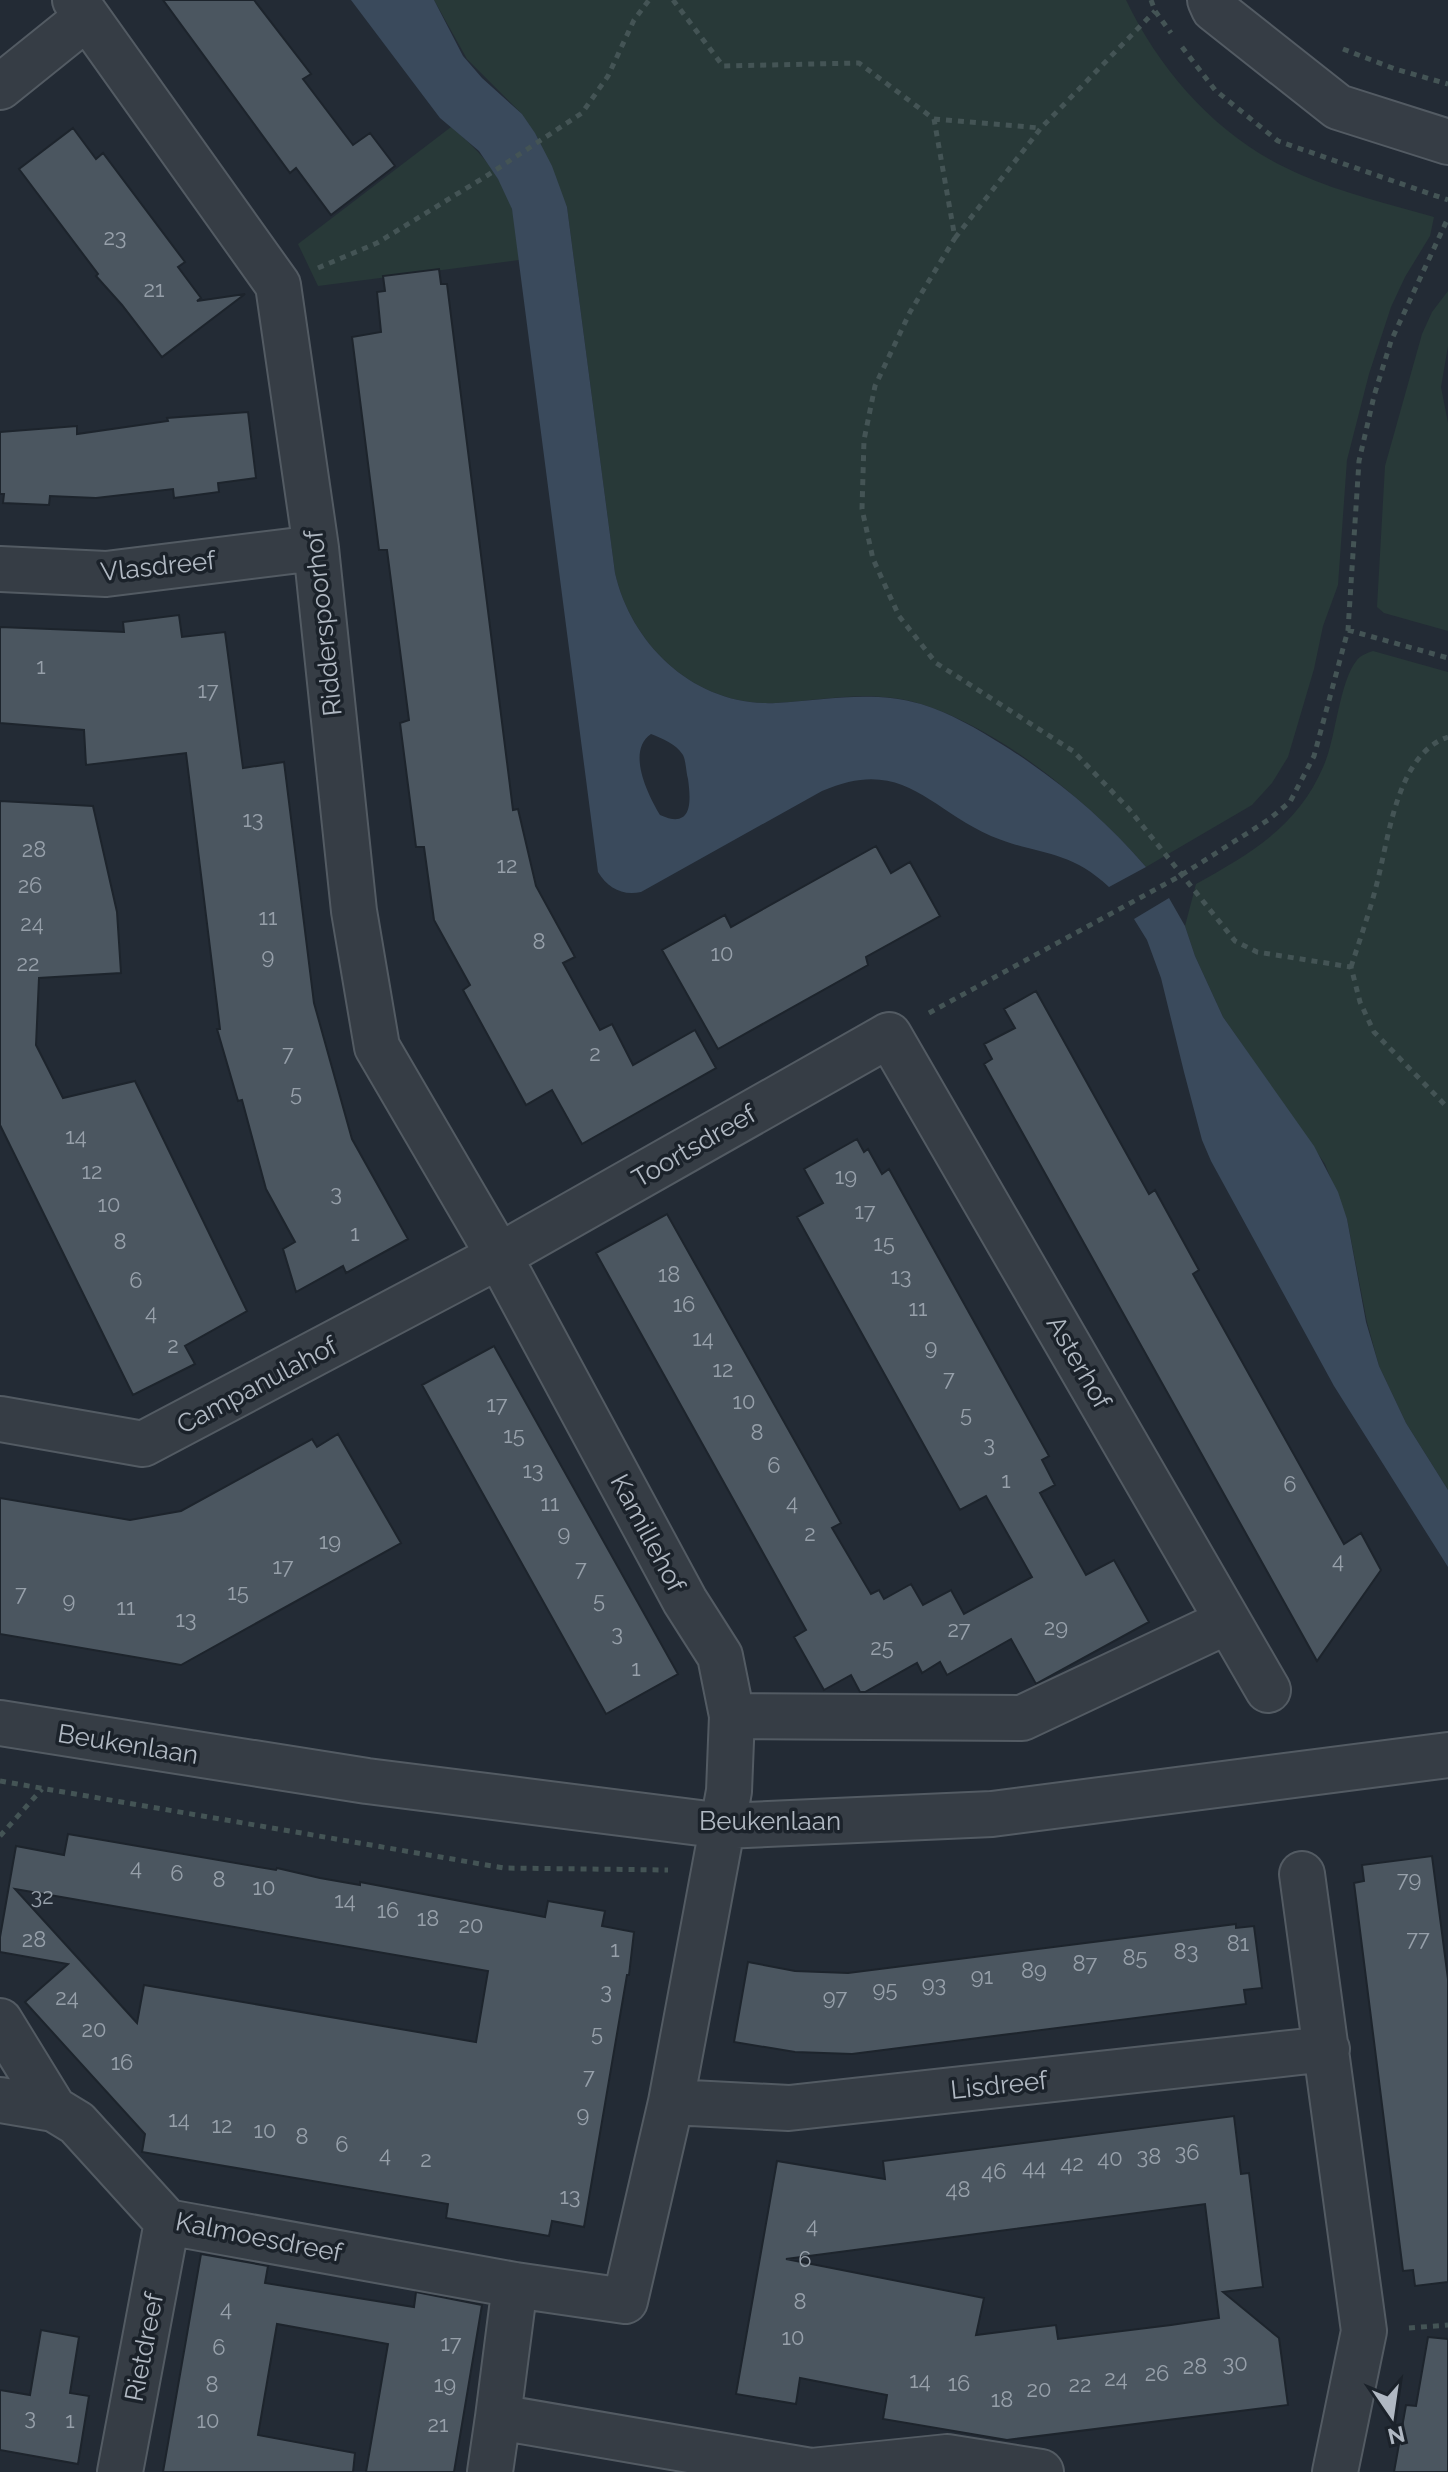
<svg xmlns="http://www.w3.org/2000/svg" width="1448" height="2472" viewBox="0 0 1448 2472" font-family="Raleway,sans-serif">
	<rect width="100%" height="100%" fill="#232b35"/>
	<path fill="#283938" d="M434 0H1126C1162 75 1222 141 1299 174 1342 193 1389 204 1434 217L1430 236 1405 277 1391 307 1369 374 1347 460 1338 585 1323 626 1314 669 1288 757 1272 783 1252 805 1146 867C1090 803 1003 730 921 704 872 689 826 700 776 703 697 707 632 647 615 573L567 207 539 140 522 114 467 59Z
		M451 127C477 148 503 176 512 209 517 225 517 244 519 260L318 286 298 244Z
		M1448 291V346L1441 387 1448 423V631L1384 613 1377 607 1385 466 1422 334 1432 312Z
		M1373 651 1448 672V1490L1406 1423 1379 1366 1367 1322 1347 1219 1325 1164 1223 1017 1195 956 1185 926 1196 884C1251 853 1298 827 1324 765 1336 738 1339 682 1357 660 1361 655 1367 653 1373 651Z"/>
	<path fill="#3a4a5c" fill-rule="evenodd" d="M351 0H434L463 56 482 78 522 114 535 133 552 166 567 207 615 573C632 647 697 707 776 703 826 700 872 690 921 704 951 713 977 729 1003 745 1057 779 1104 818 1146 867L1109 887C1067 848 1038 856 991 836 927 807 902 756 822 791L641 892C622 896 608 888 598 872L512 209 498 179 479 151 440 118ZM651 734C663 739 675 743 683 755 686 761 686 772 688 779 691 801 693 830 660 815 648 795 626 751 651 734Z
		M1169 898 1185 926 1195 956 1223 1017 1314 1146 1338 1192 1347 1219 1366 1322 1379 1366 1406 1423 1448 1490V1567L1334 1386 1211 1161 1202 1140 1184 1072 1161 978 1147 940 1134 919Z"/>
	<path fill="#4b5660" stroke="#1d242c" stroke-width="2" fill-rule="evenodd" d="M163 0H254L311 74 303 79 353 145 370 133 395 166 331 215 296 168 290 173Z
		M73 128 96 159 103 153 185 262 178 267 201 298 197 301 245 294 162 357 122 305 96 276 98 274 19 169Z
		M439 269 441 284H447L513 810 518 809 536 886 575 957 563 963 600 1030 612 1024 633 1065 695 1030 716 1068 582 1144 552 1090 526 1105 463 990 470 985 434 920 424 847H416L400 723 409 720 387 550H379L352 337 381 332 377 292 385 291 383 276Z
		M248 412 256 478 218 483 219 492 174 498 173 489 96 498 50 496 49 505 3 503 4 494H0V432L77 426V434L168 421 167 418Z
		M179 615 182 637 225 632 243 768 284 762 314 1003 352 1139 408 1239 346 1273 343 1266 296 1292 283 1249 295 1242 266 1189 242 1100 238 1101 217 1029H220L186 753 86 765 84 730 0 723V627L124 632 123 622Z
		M0 801 93 806 117 912 121 973 39 978 36 1045 63 1098 135 1081 247 1311 185 1346 195 1364 133 1395 0 1125Z
		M876 846 891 873 910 862 940 916 866 957 868 965 718 1049 662 950 725 915 731 927Z
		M1036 991 1149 1194 1155 1190 1199 1270 1193 1274 1344 1544 1361 1533 1381 1570 1317 1661 984 1064 992 1059 984 1044 1015 1028 1004 1009Z
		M857 1139 864 1152 868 1149 882 1174 889 1169 1049 1456 1042 1460 1055 1485 1040 1493 1086 1575 1114 1560 1149 1622 1036 1684 1011 1639 947 1675 940 1662 922 1673 917 1663 865 1692H860L851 1675 824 1690 794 1637 806 1630 596 1253 667 1214 841 1523 832 1528 871 1594 879 1590 884 1599 911 1584 923 1605 951 1590 964 1614 1032 1577 986 1496 960 1510 797 1217 823 1203 804 1169Z
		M494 1346 678 1674 606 1714 422 1385Z
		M338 1434 401 1543 181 1665 0 1634V1498L130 1520 181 1511 312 1439 317 1447Z
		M68 1834 276 1870 277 1868 320 1878 360 1885V1882L545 1917 548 1901 605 1911 602 1926 634 1932 629 1975H627L584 2227 552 2221 549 2236 446 2218 448 2204 142 2152 145 2134 25 2002 68 1964 0 1952V1937L16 1846 64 1855ZM15 1889 488 1971 476 2042 144 1985 137 2023Z
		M1432 1856 1448 1979V2282L1415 2286 1413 2270 1403 2271 1354 1883 1364 1881 1362 1865Z
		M1236 1924V1928L1254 1926 1262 1988 1244 1990 1246 2004 852 2054 795 2052 734 2042 748 1962 795 1971 848 1973Z
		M1234 2116 1241 2174 1249 2173 1263 2287 1223 2292 1279 2338 1288 2405 1007 2440 883 2419 887 2395 800 2378 796 2404 736 2394 777 2161 885 2179 883 2161ZM1205 2204 1219 2318 1171 2325 1058 2339 1056 2325 976 2335 984 2298 786 2259Z
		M201 2254 268 2266 265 2283 414 2307 416 2292 482 2305 454 2472H366L388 2344 277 2324 258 2435 355 2453 353 2472H163Z
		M41 2330 79 2337 70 2393 89 2396 78 2464 0 2450V2390L30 2395Z
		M1428 2337 1448 2339V2472H1394L1406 2405 1416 2406Z"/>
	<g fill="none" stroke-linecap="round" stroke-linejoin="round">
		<defs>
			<path id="minor" d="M75 0 278 285 316 548 354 911 377 1047 499 1256 685 1601 720 1656 732 1716 729 1791 671 2102 625 2301 515 2285 498 2417
				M1210 0 1214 9 1338 107 1448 142
				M0 87 87 17
				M0 569 106 574 316 548
				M0 1419 143 1444 499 1256 889 1035 1268 1690
				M732 1716 1022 1718 1228 1621
				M0 1723 367 1781 724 1826 992 1814 1448 1755
				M1302 1874 1364 2331 1335 2472
				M0 2021 54 2109 77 2123 167 2222 515 2285
				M0 2100 54 2109
				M671 2102 789 2108 1327 2049
				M120 2472 167 2222
				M490 2472 498 2417 811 2471 947 2457 1041 2472"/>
		</defs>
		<use href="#minor" stroke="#535b63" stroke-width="48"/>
		<path stroke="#445455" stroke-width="5" stroke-dasharray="6 6" stroke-linecap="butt" d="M673 0 723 66 859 63 934 119 955 238 910 312 875 386 864 440 862 509 873 559 899 616 936 663 1073 751 1129 809 1235 941 1257 952 1351 967 1360 1002 1374 1032 1448 1108
			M1151 0 1155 11 1171 33
			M1182 47 1215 90 1278 141 1448 200
			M1343 49 1395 69 1448 84
			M934 119 1040 128
			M955 238 1041 128 1155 11
			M318 268 377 243 488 175 582 113 608 76 634 20 649 0
			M1348 630 1448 658
			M1351 967C1360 939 1370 911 1377 883 1389 837 1397 754 1448 737
			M929 1013 1180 876 1268 820 1290 802 1314 756 1348 630 1359 461 1374 396 1391 341 1448 218
			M0 1781 504 1868 668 1870
			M0 1836 42 1789
			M1409 2328 1448 2325"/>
		<use href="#minor" stroke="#363d45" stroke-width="44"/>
	</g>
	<g text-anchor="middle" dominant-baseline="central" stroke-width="7" stroke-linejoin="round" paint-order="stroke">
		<g font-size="22" fill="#97a0aa">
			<text x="115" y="237">23</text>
			<text x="154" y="289">21</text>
			<text x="41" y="666">1</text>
			<text x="208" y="690">17</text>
			<text x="253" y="819">13</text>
			<text x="34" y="849">28</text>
			<text x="507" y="865">12</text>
			<text x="30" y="885">26</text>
			<text x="268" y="917">11</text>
			<text x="32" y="923">24</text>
			<text x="539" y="941">8</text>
			<text x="722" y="953">10</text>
			<text x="268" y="956">9</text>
			<text x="28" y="963">22</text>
			<text x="288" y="1053">7</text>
			<text x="595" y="1053">2</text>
			<text x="296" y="1093">5</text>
			<text x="76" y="1136">14</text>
			<text x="92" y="1171">12</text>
			<text x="846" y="1176">19</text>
			<text x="336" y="1193">3</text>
			<text x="109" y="1204">10</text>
			<text x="865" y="1211">17</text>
			<text x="355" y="1233">1</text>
			<text x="120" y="1241">8</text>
			<text x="884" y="1243">15</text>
			<text x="669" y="1274">18</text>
			<text x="901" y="1276">13</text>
			<text x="136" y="1280">6</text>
			<text x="684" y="1304">16</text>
			<text x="918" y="1308">11</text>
			<text x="151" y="1312">4</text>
			<text x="703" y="1338">14</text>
			<text x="173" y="1345">2</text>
			<text x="931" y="1347">9</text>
			<text x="723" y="1369">12</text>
			<text x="949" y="1378">7</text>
			<text x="744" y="1401">10</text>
			<text x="497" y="1404">17</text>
			<text x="966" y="1414">5</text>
			<text x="757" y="1432">8</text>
			<text x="514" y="1435">15</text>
			<text x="989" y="1444">3</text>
			<text x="774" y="1465">6</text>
			<text x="533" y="1470">13</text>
			<text x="1006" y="1480">1</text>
			<text x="1290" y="1484">6</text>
			<text x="792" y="1502">4</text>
			<text x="550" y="1503">11</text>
			<text x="564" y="1533">9</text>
			<text x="810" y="1533">2</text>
			<text x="330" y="1541">19</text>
			<text x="1338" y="1560">4</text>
			<text x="283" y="1566">17</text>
			<text x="581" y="1568">7</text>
			<text x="238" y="1592">15</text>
			<text x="21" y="1593">7</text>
			<text x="69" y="1600">9</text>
			<text x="599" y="1600">5</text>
			<text x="126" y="1607">11</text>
			<text x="186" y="1619">13</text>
			<text x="1056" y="1627">29</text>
			<text x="959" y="1629">27</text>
			<text x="617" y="1633">3</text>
			<text x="882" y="1647">25</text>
			<text x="636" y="1668">1</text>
			<text x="136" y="1867">4</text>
			<text x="177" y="1873">6</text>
			<text x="219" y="1879">8</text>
			<text x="1409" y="1879">79</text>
			<text x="264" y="1887">10</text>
			<text x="42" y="1896">32</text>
			<text x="345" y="1900">14</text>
			<text x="388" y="1910">16</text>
			<text x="428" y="1918">18</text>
			<text x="471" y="1925">20</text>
			<text x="1418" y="1938">77</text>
			<text x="34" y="1939">28</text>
			<text x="1238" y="1943">81</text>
			<text x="615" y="1949">1</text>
			<text x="1186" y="1951">83</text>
			<text x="1135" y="1957">85</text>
			<text x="1085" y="1963">87</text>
			<text x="1034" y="1970">89</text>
			<text x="982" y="1976">91</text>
			<text x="934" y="1984">93</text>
			<text x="885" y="1989">95</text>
			<text x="606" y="1991">3</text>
			<text x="67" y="1997">24</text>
			<text x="835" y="1997">97</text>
			<text x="94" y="2029">20</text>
			<text x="597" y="2033">5</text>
			<text x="122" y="2062">16</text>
			<text x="589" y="2076">7</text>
			<text x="583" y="2114">9</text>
			<text x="179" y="2119">14</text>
			<text x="222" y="2125">12</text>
			<text x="265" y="2130">10</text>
			<text x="302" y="2136">8</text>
			<text x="342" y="2144">6</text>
			<text x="1187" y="2152">36</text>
			<text x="385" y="2154">4</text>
			<text x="1149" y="2156">38</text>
			<text x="1110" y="2158">40</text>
			<text x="426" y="2159">2</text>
			<text x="1072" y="2163">42</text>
			<text x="1034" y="2167">44</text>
			<text x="994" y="2171">46</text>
			<text x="958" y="2189">48</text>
			<text x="570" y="2196">13</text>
			<text x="812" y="2225">4</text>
			<text x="805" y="2259">6</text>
			<text x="800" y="2301">8</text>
			<text x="226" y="2308">4</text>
			<text x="793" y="2337">10</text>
			<text x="451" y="2343">17</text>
			<text x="219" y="2347">6</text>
			<text x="1235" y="2363">30</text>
			<text x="1195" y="2366">28</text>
			<text x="1157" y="2373">26</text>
			<text x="1116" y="2378">24</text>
			<text x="920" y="2380">14</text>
			<text x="959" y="2383">16</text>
			<text x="212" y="2384">8</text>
			<text x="445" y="2384">19</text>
			<text x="1080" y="2384">22</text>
			<text x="1039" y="2389">20</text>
			<text x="1002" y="2399">18</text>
			<text x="30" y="2417">3</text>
			<text x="70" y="2420">1</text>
			<text x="208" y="2420">10</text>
			<text x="438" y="2424">21</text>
		</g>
		<g font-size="26" fill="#b0b8c2" stroke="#1b222a">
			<text transform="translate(158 566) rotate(-6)">Vlasdreef</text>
			<text transform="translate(323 623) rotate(-96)">Ridderspoorhof</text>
			<text transform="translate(694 1146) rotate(-30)">Toortsdreef</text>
			<text transform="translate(1079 1362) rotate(60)">Asterhof</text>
			<text transform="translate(257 1385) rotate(-28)">Campanulahof</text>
			<text transform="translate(648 1533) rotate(62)">Kamillehof</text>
			<text transform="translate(128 1744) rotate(9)">Beukenlaan</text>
			<text x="770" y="1821">Beukenlaan</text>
			<text transform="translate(999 2085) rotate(-6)">Lisdreef</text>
			<text transform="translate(259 2237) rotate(11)">Kalmoesdreef</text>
			<text transform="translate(144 2347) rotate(-79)">Rietdreef</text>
		</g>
	</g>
	<g transform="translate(1392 2416) rotate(167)" stroke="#1b222a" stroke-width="6" paint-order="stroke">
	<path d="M0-6L14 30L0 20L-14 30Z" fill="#b0b8c2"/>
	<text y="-12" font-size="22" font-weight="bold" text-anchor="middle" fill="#b0b8c2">N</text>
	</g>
</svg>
